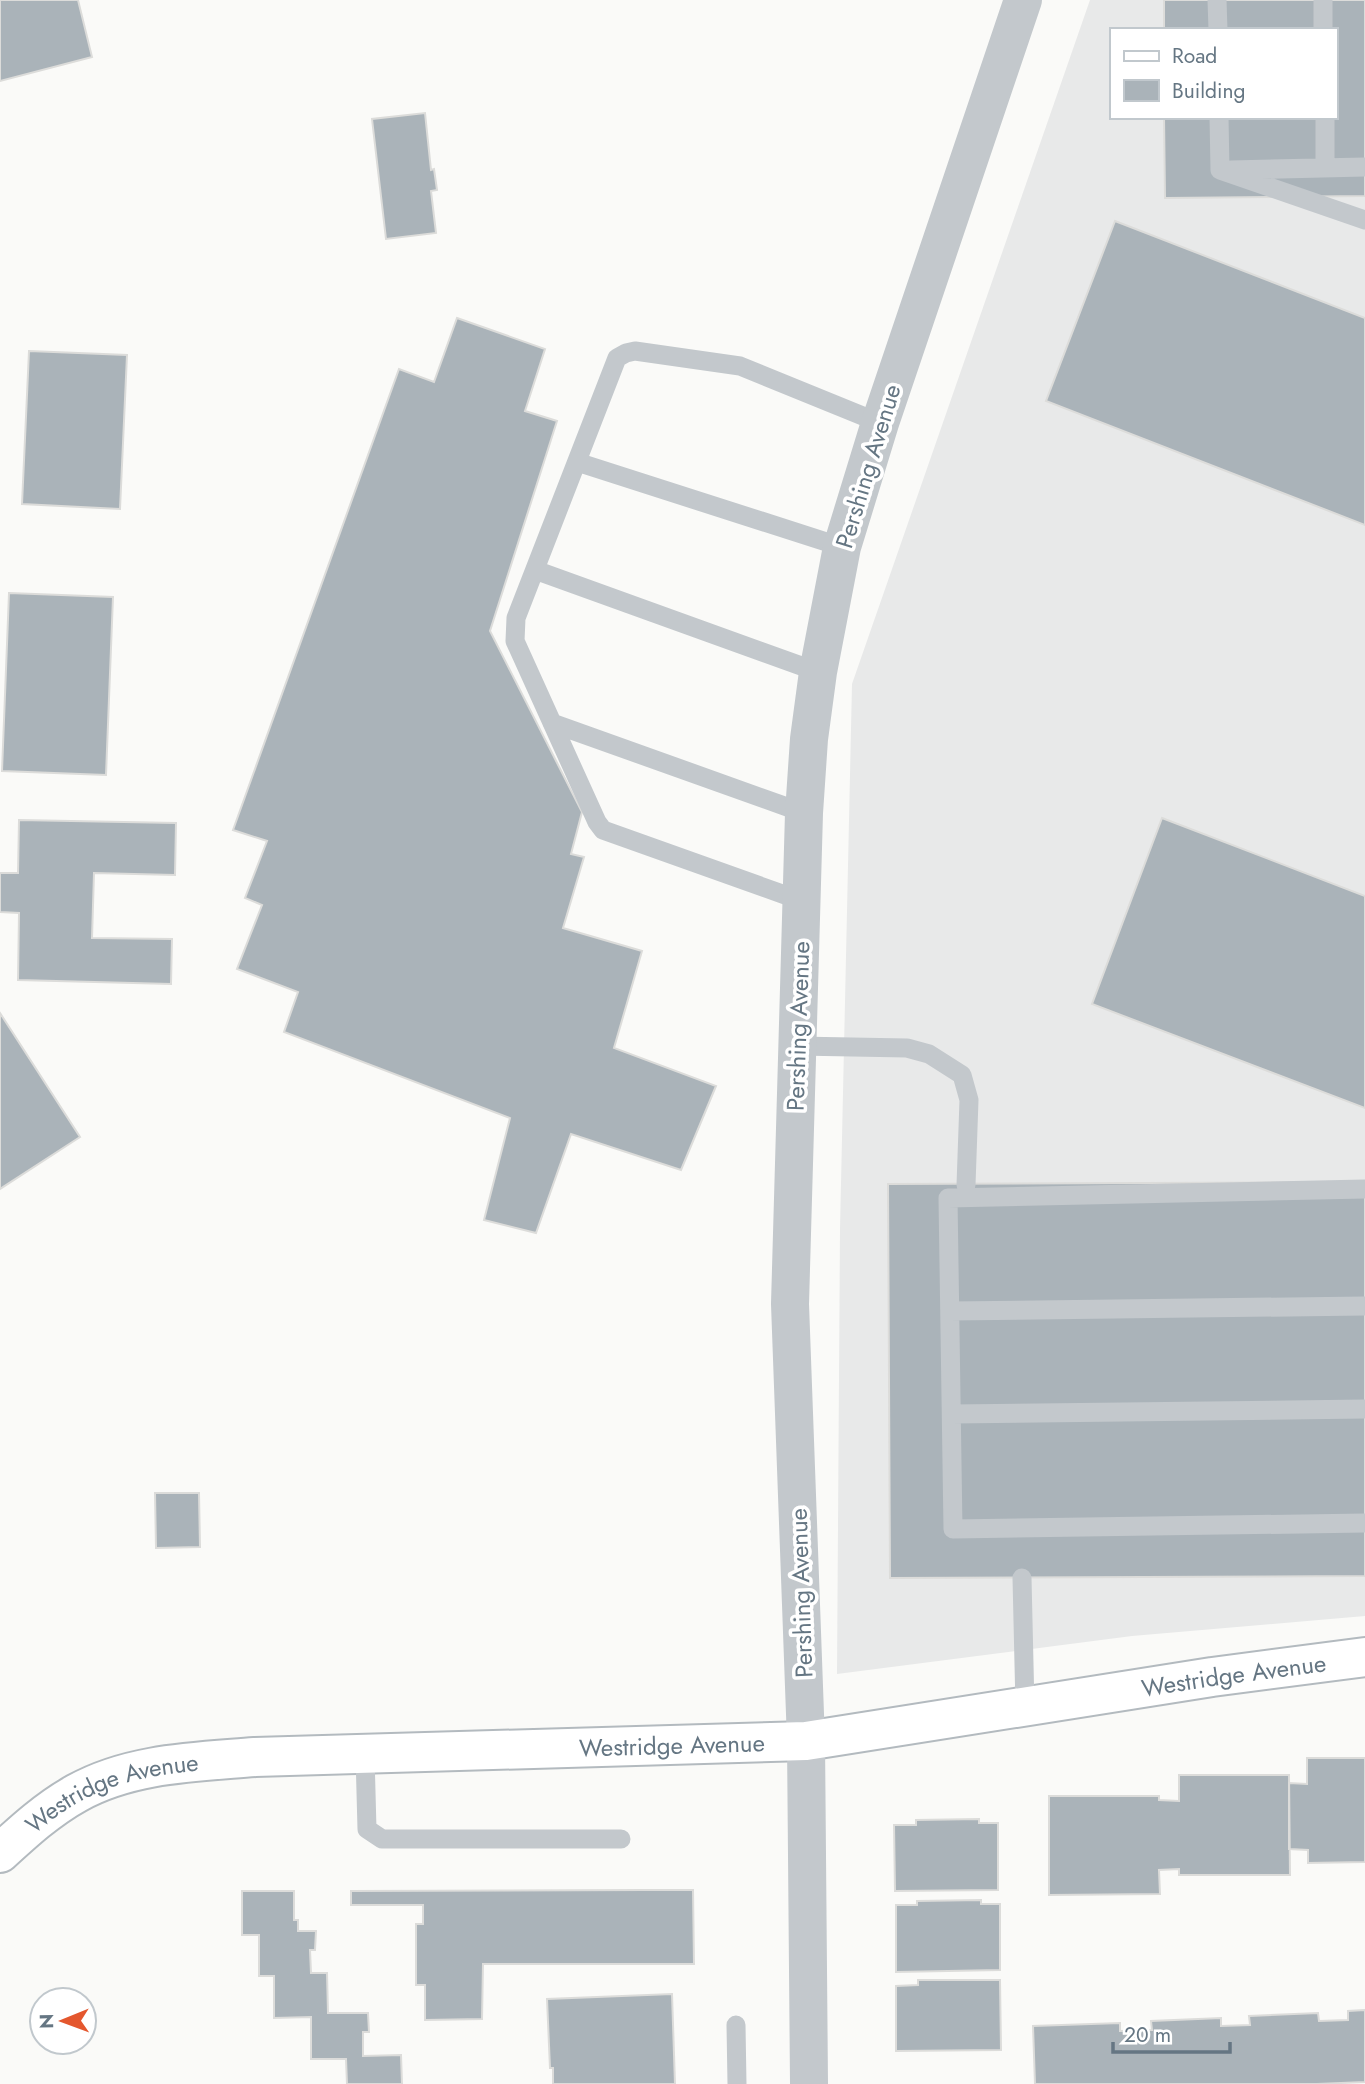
<svg xmlns="http://www.w3.org/2000/svg" width="1365" height="2084" viewBox="0 0 1365 2084" font-family="Jost,sans-serif">
	<rect width="100%" height="100%" fill="#fafaf8"/>
	<path fill="#e8e9e9" fill-rule="evenodd" d="M1090 0H1365V1616L1132 1636 837 1674 840 1229 852 684ZM1111 30H1335V117H1111Z"/>
	<path fill="#aab3b9" stroke="#dcdcda" stroke-width="2" d="M0 0H78L92 57 0 81Z
		M1164 0H1365V196L1165 198 1164 117H1335V30H1164Z
		M425 113 431 170 434 169 437 190 431 191 436 233 386 239 372 119Z
		M1115 221 1365 318V525L1046 401Z
		M457 318 545 349 525 411 557 421 490 631 582 812 571 854 584 857 563 928 642 951 614 1048 716 1086 681 1170 571 1134 536 1233 484 1220 510 1118 284 1032 298 992 237 969 262 905 245 898 267 841 233 830 399 369 434 382Z
		M29 351 127 355 120 509 22 504Z
		M9 593 113 597 106 775 2 771Z
		M1162 818 1365 896V1108L1092 1004Z
		M19 820 176 823 175 875 94 873 92 938 172 939 171 984 18 980 19 913 0 912V873H18Z
		M0 1013 80 1137 0 1189Z
		M1365 1182V1576L890 1578 888 1184Z
		M155 1493H199L200 1547 156 1548Z
		M1307 1758H1365V1862L1308 1863V1850L1289 1849V1783L1307 1784Z
		M1179 1775H1289L1290 1875H1179V1869L1159 1870 1160 1894 1049 1895V1796H1159V1800L1179 1801Z
		M979 1819V1823H998V1890L895 1891 894 1825H916V1820Z
		M644 1890H693L694 1964H483L482 2019 425 2020V1985H416V1924H423V1905H351V1891Z
		M242 1891H294V1920H298V1931H316L315 1950H310L311 1973H327L328 2013H368L369 2032H363V2056L401 2055 402 2084H347L346 2059H311V2017L274 2018V1976H259V1935H242Z
		M981 1900V1904H1000V1970L896 1972V1905H917V1901Z
		M918 1980H1000L1001 2050 896 2051V1986L918 1985Z
		M672 1994 675 2084H553V2068H550L547 1999Z
		M1365 2010V2082L1317 2084H1035L1033 2026 1120 2023V2031L1152 2030 1151 2021 1221 2018V2026L1250 2025 1249 2016 1318 2013 1319 2021 1348 2020V2011Z"/>
	<g fill="none" stroke-linecap="round" stroke-linejoin="round">
		<defs>
			<g id="secondary">
				<path id="s1" d="M0 1853C24 1831 48 1809 77 1793 131 1763 195 1762 255 1757L806 1741 1212 1677 1365 1657"/>
			</g>
		</defs>
		<use href="#secondary" stroke="#b3babf" stroke-width="42"/>
		<path stroke="#c3c8cc" stroke-width="19" d="M1217 0 1218 30
			M1323 0V30
			M1219 117 1220 170
			M1325 117V168
			M1220 170 1365 220
			M1231 170 1365 167
			M577 462 842 547
			M535 570 818 672
			M552 723 804 813
			M802 901 603 830 597 822 515 641 516 618 617 358 626 353 635 351 740 366 880 423
			M797 1046 907 1048 929 1054 962 1075 969 1100 966 1185
			M1365 1189 948 1198 953 1529 1365 1523
			M950 1311 1365 1306
			M952 1414 1365 1409
			M1022 1578 1025 1707
			M365 1755 367 1829 382 1839H621
			M736 2025 737 2084"/>
		<path stroke="#c3c8cc" stroke-width="38" d="M809 2084 806 1741 790 1304 804 813 809 739 818 672 842 547 880 423 1023 0"/>
		<use href="#secondary" stroke="#fff" stroke-width="38"/>
	</g>
	<g text-anchor="middle" dominant-baseline="central" stroke-width="7" stroke-linejoin="round" paint-order="stroke">
		<g font-size="24" fill="#657683" stroke="#fff">
			<text transform="translate(868 466) rotate(-73)">Pershing Avenue</text>
			<text transform="translate(798 1026) rotate(-88)">Pershing Avenue</text>
			<text transform="translate(801 1593) rotate(-92)">Pershing Avenue</text>
			<text stroke="none"><textPath href="#s1" startOffset="1265">Westridge Avenue</textPath></text>
			<text stroke="none"><textPath href="#s1" startOffset="698">Westridge Avenue</textPath></text>
			<text stroke="none"><textPath href="#s1" startOffset="131">Westridge Avenue</textPath></text>
		</g>
	</g>
	<rect x="1110" y="28" width="228" height="91" fill="#ffffff" stroke="#c1c8cd" stroke-width="2"/>
	<rect x="1124" y="51" width="35" height="10" fill="#ffffff" stroke="#c1c8cd" stroke-width="2"/>
	<text x="1172" y="63" font-size="21" fill="#657683">Road</text>
	<rect x="1124" y="80" width="35" height="21" fill="#aab3b9" stroke="#c1c8cd" stroke-width="2"/>
	<text x="1172" y="98" font-size="21" fill="#657683">Building</text>
	<g transform="translate(63 2021) rotate(269)"><circle r="33" fill="#ffffff" stroke="#c1c8cd" stroke-width="2"/>
	<path d="M0-5L12 26L0 18L-12 26Z" fill="#e4572e"/>
	<text y="-10" font-size="19" font-weight="bold" text-anchor="middle" fill="#657683">N</text>
	</g>
	<path d="M1113 2042v10h117v-10" fill="none" stroke="#657683" stroke-width="3.5"/>
	<text x="1124" y="2042" font-size="21" fill="#657683" stroke="#ffffff" stroke-width="5" paint-order="stroke">20 m</text>
</svg>
